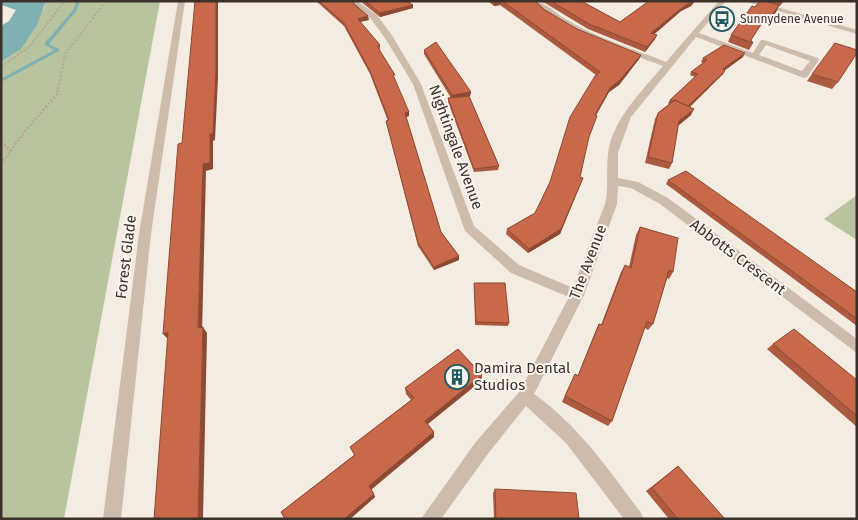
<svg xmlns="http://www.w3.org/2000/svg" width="858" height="520" viewBox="0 0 858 520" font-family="'Fira Sans',sans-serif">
	<rect width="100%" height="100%" fill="#f4ebe1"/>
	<path fill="#b8c4a0" d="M46 1H160L64 519H1V62L21 49 44 8Z
		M857 195V240L824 219Z"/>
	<path fill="#7fb0b2" d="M1 1H46L37 25 21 49 1 62V26L9 21 16 10 2 5Z"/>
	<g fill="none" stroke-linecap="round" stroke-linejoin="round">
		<path fill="#7fb0b2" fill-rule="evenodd" d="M76 1H80L77 10 49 44 59 49V51L1 82V79L54 50 44 44 74 9Z"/>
		<path stroke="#b9a596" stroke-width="2" stroke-dasharray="2 2" stroke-linecap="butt" d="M1 67 29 47 63 3 62 1
			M58 89 65 54 106 1"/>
		<path stroke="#b9a596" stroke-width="2.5" stroke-dasharray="2 2" stroke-linecap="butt" d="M1 142 11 151
			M1 164 26 130 57 94 58 87"/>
		<path fill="#cdbbac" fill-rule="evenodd" d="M178 1H185L151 234 121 519H103L139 234Z
			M349 1H357L377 15 393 37 421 84 474 226 519 265 573 288 605 204C609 187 606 170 608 154 612 120 642 91 663 66 618 49 567 34 532 1 544 1 552 10 562 17 594 37 631 48 666 62L719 1H726L699 33 753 53 761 40H764L818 58 819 60 807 77 804 78 696 37 631 117 618 152V178L638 182 668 198 857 339V353L660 204 631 188 618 186 617 204 584 295 534 394C578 425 609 470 641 513L644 519H624L566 443 526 406 487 455 441 519H421L475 443 520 391 569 297 511 273 465 231 413 84 385 38 371 19ZM766 45 810 61 802 71 759 55Z
			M744 1H756L857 30V34Z"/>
	</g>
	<path fill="#ac5a40" d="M316 1H351L369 20 360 22 380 45V49H379L395 79 409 116 406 117 441 232 459 256V260L434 270 418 246 387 125 386 121H388L370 74 344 26Z
		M360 1H407L413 8 380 17Z
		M488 1H535L545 10 577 29 641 55 639 59 619 85 609 92 596 115 588 139 580 177 583 178 560 234 528 253 506 234 507 229 535 213 550 182 596 75 500 5 494 6Z
		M539 1H581L620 22 649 1H695L691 6 681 11 654 34 657 35 655 39 645 52 588 29 545 3Z
		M760 1H784L780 6H779L776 12 766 25 762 24 751 40 753 43 749 50 728 42 731 35Z
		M424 50 471 92 470 96H468L499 166 498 170 474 172 448 102V98H451L424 54Z
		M743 57 725 70 723 74 690 107 691 115 678 126 672 163 669 169 645 163 655 119 658 113 669 104 668 103 670 100 695 77 690 75 691 72 703 63 701 62 703 58Z
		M812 74 838 82 832 89 807 81Z
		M668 180 857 292V326L666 184Z
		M640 227 673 272 669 279 667 278 653 324 648 330 645 328 612 421 608 426 562 402 575 374 578 375 596 330 599 324 601 325 621 272 625 265 629 267 636 235Z
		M474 283 509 323 508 326 475 325Z
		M773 344 857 380V427L767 349Z
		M458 349 482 375 481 381 428 424 434 432V437L371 490 375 497 350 519H285L281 512 354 455 350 447 411 400 406 394 405 388Z
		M678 466 725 519H669L646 491Z
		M495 489 579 519H494L493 493Z"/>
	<path fill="#8c4a34" d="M216 1H218V78L215 140 213 141V169L206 171 202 334 198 328 203 164 210 134Z
		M500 1V5L494 6 495 2Z
		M693 1H695L691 6 681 11 650 38 651 33 683 7Z
		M413 5V8L380 17V13Z
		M779 5 776 12 766 25 770 18Z
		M368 16 369 20 358 22V19Z
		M657 35 655 39 645 52 647 47Z
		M745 53 743 57 721 73 723 69Z
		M641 55 639 59 619 85 609 92 594 119 595 115 610 88Z
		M725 71 723 74 685 111 687 107Z
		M471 92 470 96 452 99V95Z
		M694 109 691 115 676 127 679 121Z
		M409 112V116L405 117V113Z
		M583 178 560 234 528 253 529 249Z
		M459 256V260L434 270V267Z
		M203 327 207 333 203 519H198Z
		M168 332V339L163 334Z
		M482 375 481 381 425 426V421Z
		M434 432V437L370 490 369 486Z
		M374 494 375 497 350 519H344Z"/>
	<path fill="#c8694b" stroke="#8c4a34" d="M195 1H216V72L213 134H210V163L203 164 198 328 203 327 198 519H154L168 332 163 334 178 144 182 143Z
		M319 1H351L368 16 358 19 380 45 377 46 395 75H393L409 112 405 113 441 232 459 256 434 267 418 243 386 121 389 120 370 71 344 23Z
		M365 1H407L413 5 380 13Z
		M502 1H535L545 10 577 29 641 55 620 80 610 88 595 115 597 116 589 137 580 177 583 178 561 229 529 249 507 229 535 213 550 182 570 117 595 76 600 72Z
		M551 1H581L620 22 649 1H693L683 7 651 33 657 35 647 47 589 24Z
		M760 1H764L779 5 770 18 765 17 751 40 753 43 731 35 752 6 755 7Z
		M436 42 471 92 452 95 424 50Z
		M835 43 857 50V53L838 82 812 74Z
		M724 45 745 53 723 69 725 71 688 106 675 100 673 101 670 100 698 74 691 72 707 60 703 58Z
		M469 96 499 166 474 169 448 98Z
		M675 100 694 109 679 121 672 163 648 157 658 113Z
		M686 171 857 292V319L668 180Z
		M640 227 678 238 673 272 669 270 653 324 647 321 612 421 565 396 575 374 578 376 599 324 602 325 625 265 631 268Z
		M474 283H505L509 323 476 322Z
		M794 329 857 380V416L773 344Z
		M458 349 482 375 425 421 434 432 369 486 374 494 344 519H285L281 512 355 455 350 447 414 398 405 388Z
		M678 466 725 519H678L652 488Z
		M495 489 576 493 579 519H496Z"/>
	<defs>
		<symbol id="bus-ring" viewBox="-11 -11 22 22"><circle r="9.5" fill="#fbf5ee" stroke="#1f5a5e" stroke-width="1.5"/><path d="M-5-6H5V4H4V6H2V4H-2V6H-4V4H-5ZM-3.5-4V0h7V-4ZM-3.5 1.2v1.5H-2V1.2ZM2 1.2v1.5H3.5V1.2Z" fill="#1f5a5e"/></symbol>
		<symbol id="building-ring" viewBox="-11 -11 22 22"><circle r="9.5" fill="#fbf5ee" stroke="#1f5a5e" stroke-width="1.5"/><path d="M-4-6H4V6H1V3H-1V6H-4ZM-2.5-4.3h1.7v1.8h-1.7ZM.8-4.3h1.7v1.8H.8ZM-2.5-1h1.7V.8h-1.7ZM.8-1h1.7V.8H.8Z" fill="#1f5a5e"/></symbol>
	</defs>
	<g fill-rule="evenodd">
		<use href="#bus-ring" x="708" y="5" width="28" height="28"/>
		<use href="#building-ring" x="443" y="363" width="28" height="28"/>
	</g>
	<g text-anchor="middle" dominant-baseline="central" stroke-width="4" stroke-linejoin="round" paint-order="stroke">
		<g font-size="12" fill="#3b302b" stroke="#fbf5ee" text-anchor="start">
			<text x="740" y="19">Sunnydene Avenue</text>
		</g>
		<g font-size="15" fill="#3b302b" stroke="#fbf5ee">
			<text transform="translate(456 147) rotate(70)">Nightingale Avenue</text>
			<text transform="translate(126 257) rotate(-83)">Forest Glade</text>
			<text transform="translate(738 257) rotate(37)">Abbotts Crescent</text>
			<text transform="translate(588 262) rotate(-69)">The Avenue</text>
		</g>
		<g font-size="15" fill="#3b302b" stroke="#fbf5ee" text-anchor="start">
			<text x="474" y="368">Damira Dental<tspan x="474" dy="17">Studios</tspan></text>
		</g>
	</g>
	<rect width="858" height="520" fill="none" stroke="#3b302b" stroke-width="5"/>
</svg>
